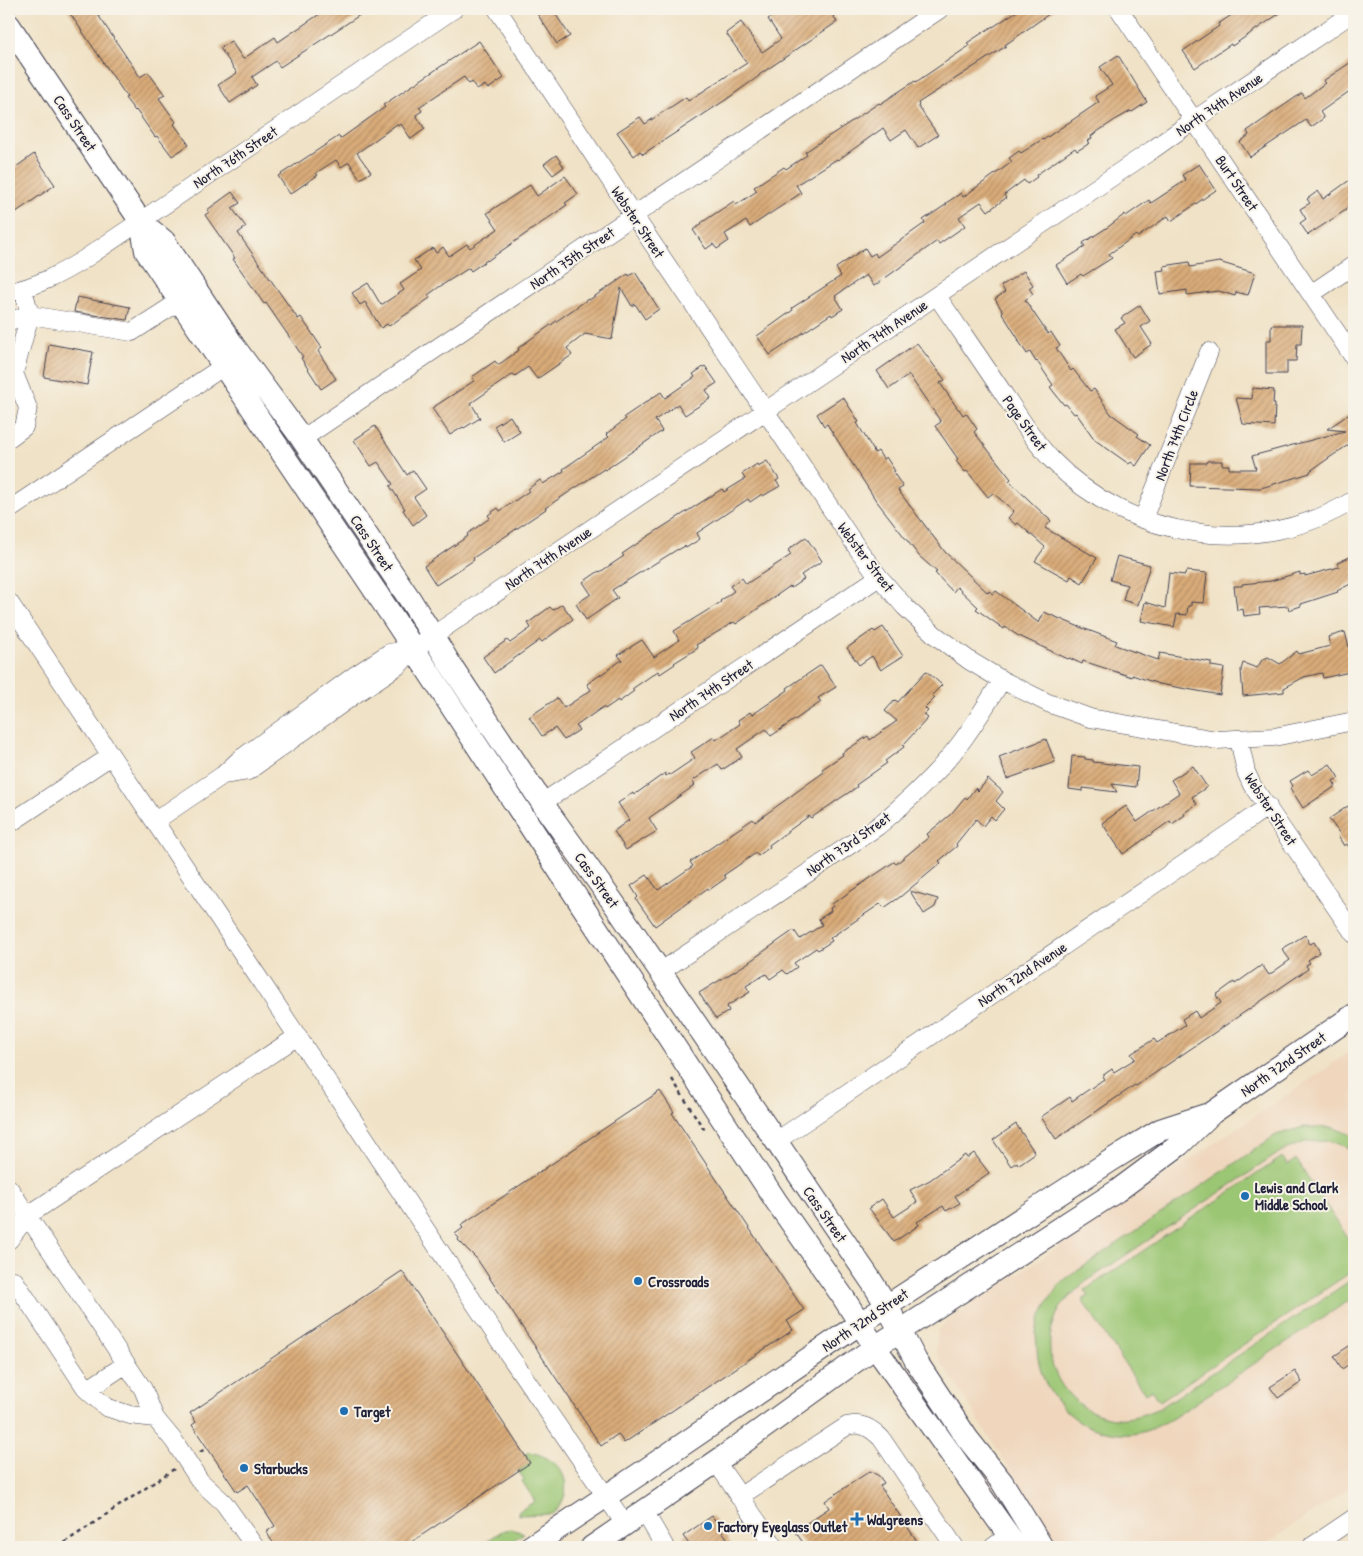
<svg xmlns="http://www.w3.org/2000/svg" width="1363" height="1556" viewBox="0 0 1363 1556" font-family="'Patrick Hand',sans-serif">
	<defs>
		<pattern id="building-hatch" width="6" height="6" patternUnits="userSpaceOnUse" patternTransform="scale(1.25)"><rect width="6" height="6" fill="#daac79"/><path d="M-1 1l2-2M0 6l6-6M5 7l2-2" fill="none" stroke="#b08c64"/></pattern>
	</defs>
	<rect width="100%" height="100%" fill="#f7f3e8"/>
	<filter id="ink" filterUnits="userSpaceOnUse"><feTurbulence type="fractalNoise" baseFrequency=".02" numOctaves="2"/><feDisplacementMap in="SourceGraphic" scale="10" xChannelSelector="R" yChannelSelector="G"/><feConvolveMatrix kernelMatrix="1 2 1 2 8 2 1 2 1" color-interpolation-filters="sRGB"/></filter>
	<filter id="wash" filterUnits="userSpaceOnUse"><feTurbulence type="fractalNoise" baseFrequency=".0096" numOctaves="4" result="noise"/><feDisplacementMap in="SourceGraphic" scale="20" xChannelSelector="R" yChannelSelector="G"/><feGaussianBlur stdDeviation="1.12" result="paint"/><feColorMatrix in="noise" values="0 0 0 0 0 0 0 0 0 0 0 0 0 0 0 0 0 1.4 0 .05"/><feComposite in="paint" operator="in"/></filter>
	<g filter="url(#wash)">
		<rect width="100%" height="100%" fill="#f0e2c6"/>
		<path fill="#efd6bc" d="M1354 1048V1485L1261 1547H1060L939 1358 936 1351 937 1331 947 1321 1323 1071Z"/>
		<path fill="#9bc673" stroke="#5e7457" d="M1304 1127 1334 1128 1354 1136V1150L1330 1141 1305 1142 1282 1151 1084 1283C1073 1293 1060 1304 1055 1319 1037 1363 1068 1413 1115 1418 1131 1420 1146 1413 1160 1408L1354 1278V1297L1173 1418C1155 1428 1140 1436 1119 1434 1074 1431 1039 1393 1037 1349 1037 1344 1036 1338 1036 1333 1039 1314 1050 1298 1061 1282L1276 1135Z
			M1282 1157 1288 1165 1296 1159 1354 1248V1256L1351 1258 1354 1263V1270L1160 1401 1152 1390 1145 1394 1082 1300 1089 1296 1085 1290Z
			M531 1452C538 1454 547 1457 553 1462 571 1476 569 1501 552 1514L518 1515V1512L535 1501 522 1481 524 1479 518 1471 530 1463 524 1454Z
			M510 1529 524 1533 504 1547H478L502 1531Z"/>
		<g id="blocks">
			<path fill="url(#building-hatch)" d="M67 9H94L140 77 148 72 165 95 159 98 176 122 174 124 189 145 172 156 157 136 155 137 136 110 135 111 125 98 127 97Z
				M327 9H369L280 67 276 61 252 77 257 85 230 103 218 85 237 73 220 48 231 41 243 59 275 37 278 42Z
				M534 9H552L570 36 557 44Z
				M784 9H829L837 22 759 75V76L727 99 643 154 640 151 634 156 617 132 640 117 645 124 686 97 688 101 747 63 726 33 741 22 762 52 781 39 768 19Z
				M1020 9H1056L1005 45 1006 46 918 103 919 105 918 106 938 135 918 148 906 130 891 140 883 128 838 160 837 159 796 185 801 193 750 227 746 221 725 234 729 241 717 249 713 244 706 249 693 230 702 224 701 223 734 201 736 205 757 191 754 187 784 167 786 169 807 155 805 152 879 103 880 104 915 81 916 82 969 46 967 43 993 26V27Z
				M1230 9H1286L1232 46 1231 44 1195 68 1183 51 1219 26 1218 24 1233 14Z
				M479 41 504 78 488 89 485 85 477 90 472 82 469 84 464 77 419 107 422 111 416 115 425 129 411 139 401 124 398 126 397 124 357 153 371 172 360 179 349 162 341 167 336 160 316 173 318 175 290 194 278 176 339 136 340 139 385 107 383 105Z
				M1118 55 1147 102 1132 112 1131 111 1115 120 1091 136 1092 138 1088 141 1090 143 1077 151 1075 148 1036 175 1037 177 1027 184 1024 180 1004 195 1006 198 988 211 981 202 959 217 965 226 939 244 937 241 874 286 866 275 835 296 843 309 832 316 831 314 770 355 757 336 793 310 792 308 841 276 836 268 865 248 870 256 875 253 877 257 925 223 923 220 947 204 946 203 961 193 963 197 1012 162 1009 158 1019 151 1021 153 1043 139V140L1099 102 1095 96 1112 85 1100 67Z
				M1354 60V88L1320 112 1324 118 1311 127 1306 120 1250 157 1240 142 1249 135 1247 131 1302 93 1305 98 1325 83 1323 81Z
				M34 154 55 185 9 217V172Z
				M556 155 564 167 553 175 544 164Z
				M1199 164 1216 190 1171 221 1168 216 1138 237 1136 235 1109 254 1112 258 1083 276 1081 274 1067 283 1056 265 1085 247 1083 243 1108 227 1125 214 1126 216 1149 200 1151 203 1186 180 1182 175Z
				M565 176 578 194 565 203 567 205 487 261V260L471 271 469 268 439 287 428 295 430 298 389 326 387 324 381 328 365 302 360 305 352 293 368 283 381 305 404 290 400 284 421 270 414 260 433 248 436 253 443 247 449 256 467 244 470 248 498 229 487 213 530 185 537 196Z
				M1354 177V203L1345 209 1346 210 1308 235 1300 223 1306 219 1300 209 1310 203 1307 199 1318 191 1323 199Z
				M232 192 240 203 232 208 246 227 238 233 298 319 301 317 322 348 318 351 336 379 321 389 301 358 303 357 266 303 264 304 247 279 233 259 235 258 205 215 209 212 207 210Z
				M1189 262 1190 267 1219 262 1255 273 1248 295 1236 292 1235 296 1219 291 1187 295V290L1160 294 1157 271 1165 270 1164 266Z
				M1024 271 1033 285 1029 288 1033 294 1025 300 1048 334 1051 332 1060 346 1056 348 1071 371 1073 369 1090 391 1094 389 1111 414 1139 434 1137 436 1150 445 1136 466 1131 462 1129 464 1095 440 1076 413 1074 414 1066 404 1064 405 1050 387 1053 385 1037 361 1036 362 1030 352 1027 354 1018 340H1019L1002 313 1003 312 995 299 1005 292 1001 286Z
				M635 272 659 309 645 319 635 304 632 306 621 288 612 339 585 334 567 348 572 355 537 379 528 367 515 376 513 374 471 403 480 418 464 428 463 427 450 435 432 408 474 381 472 377 495 361 498 365 519 350 518 348 588 299 589 300 628 274 629 276Z
				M77 297 130 307 127 320 74 312Z
				M1140 305 1150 321 1141 327 1152 344 1133 357 1115 329 1125 323 1121 318Z
				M1271 325H1302L1301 344H1297L1296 361H1287V374H1266V340H1271Z
				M917 343 945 380 940 383 958 409H959L963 415 966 413 977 429 974 432 1011 479 1009 481 1051 521 1045 528 1097 558 1082 583 1071 576 1069 580 1035 561 1045 547 1018 523 1016 525 1008 518 1014 511 993 493 988 497 967 471 965 472 956 461 958 459 935 426 941 422 909 375 889 389 877 371Z
				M49 344 93 352 87 385 44 377Z
				M705 366 717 383 706 390 711 398 685 415 678 404 655 420 662 431 605 470 604 469 545 508 546 509 473 558 474 560 436 585 424 566 468 536 467 534 490 518 488 515 498 508 500 511 529 491 528 489 540 480 543 484 564 471 563 469 609 437 606 434 626 419 624 417 661 392 665 398 695 377 693 374Z
				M1253 388 1274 390 1273 404H1275L1274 426 1243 424 1236 398 1252 399Z
				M843 397 859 422 857 423 875 453 878 451 883 459 886 457 895 471 893 472 903 487 898 490 945 552 988 593 989 591 993 594 996 591 1039 623 1044 612 1077 626 1117 641 1115 645 1158 660 1160 653 1211 662V666L1224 668 1220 695 1159 684 1132 675V677L1083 661 1082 664 1069 658 1068 659 1017 635 1005 627 1004 629 976 609 978 607 957 587 953 592 935 573 937 572 919 556 875 499 827 424 824 426 817 414Z
				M1354 411V441L1310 471V473L1261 488 1190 486 1191 463H1206L1207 461H1222V465H1229V469H1256L1252 456 1345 431 1327 429Z
				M510 416 520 432 504 442 494 426Z
				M375 426 407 475 413 470 426 489 414 497 426 515 413 525 403 510 405 509 390 486 393 484 378 462 371 466 354 440Z
				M767 461 779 479 776 481 780 486 763 496 762 494 750 502 748 499 697 533 700 539 686 548 685 546 678 550V549L612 590 618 598 586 620 576 604 591 594 583 582 599 571 600 572 624 556 622 554 647 537 722 489 724 492 745 479 742 474 757 464 758 466Z
				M806 537 822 561 801 575 804 579 791 588 790 586 736 624 734 622 696 645 698 648 674 663 675 664 660 674 658 671 632 689 634 691 619 702 618 700 605 709 603 707 576 726 579 730 564 740 555 728 542 736 529 717 557 698 564 708 591 690 587 684 622 660 618 655 642 640 654 657 679 640 674 631 721 602 720 601 734 591 730 586 742 578 746 584 791 555 788 550Z
				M1354 555V582L1337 591 1338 592 1301 604V606L1289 610 1288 606 1259 608 1260 614 1244 616 1243 609 1237 610 1234 586H1242V584L1271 581 1300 572V575L1305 574V576L1339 567 1337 563Z
				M1117 556 1150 565 1138 605 1123 600 1127 585 1110 580Z
				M1186 571 1207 573 1204 603 1191 602V606H1188L1187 615 1177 614 1174 627 1141 621 1145 602 1165 608 1169 573 1185 575Z
				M562 604 573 619 542 642 540 640 494 673 483 657 507 640 510 643 531 628 528 623 550 607 553 610Z
				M883 627 903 656 881 670 872 656 859 665 847 648 873 630 875 632Z
				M1345 632 1354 666V671L1323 678 1322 673 1304 677 1284 688V692L1243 696 1241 670 1243 663 1257 668 1262 660 1268 657 1280 664 1297 651 1299 654 1330 646 1328 637Z
				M821 665 836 687 818 698 821 702 771 736 766 729 737 749 742 757 722 770 718 764 692 781 695 785 649 818 657 831 626 850 614 831 629 820 618 803 633 793 634 795 665 773 666 776 669 774 670 775 695 758 691 752 714 737 716 740 740 724 738 720 750 712 752 715 788 690 787 688Z
				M926 671 942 685 932 695 935 698 925 708 928 711 924 715 928 718 903 745 904 747 885 761 887 763 856 785 857 787 811 818 809 816 769 845 770 847 758 856 756 853 724 875 726 878 709 890 708 888 655 926 636 899 638 897 631 886 647 875 658 890 693 866 690 862 753 819 755 822 824 772 822 769 843 755 842 753 868 736 870 740 897 721 885 711 895 700 898 702Z
				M1046 739 1055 762 1007 779 999 757Z
				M1072 756 1085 757V759L1093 760V762L1138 767 1136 787 1112 784 1117 792 1083 788V791L1069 789Z
				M1330 764 1339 778 1333 781 1336 786 1303 808 1290 788 1293 786 1290 781 1308 770 1312 775Z
				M1193 766 1207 787 1192 797 1197 804 1184 813 1185 815 1172 824 1170 821 1123 854 1102 823 1126 806 1137 822 1179 793 1171 780Z
				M988 779 1003 792 996 801 1004 809 995 820 991 816 983 826 976 819 956 844 957 846 939 861 941 863 900 897 884 908 880 904 830 938 832 941 818 950 816 948 794 963 797 967 787 974 783 970 770 979 766 974 746 986 750 992 727 1006 729 1011 716 1019 699 993 746 964 794 930 800 939 822 925 819 919 831 911 830 908 833 906 832 904 894 862 896 864 929 837 927 834 951 814 965 797 967 799 975 788 978 791Z
				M1348 806 1354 815V855L1347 844 1344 846 1338 836 1340 834 1329 819Z
				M910 891 938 899 935 907 924 914Z
				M1305 935 1310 944 1314 942 1320 952 1308 960 1310 963 1306 965 1308 969 1136 1086 1135 1085 1056 1139 1041 1117 1070 1097 1072 1101 1104 1079 1102 1076 1112 1069 1114 1072 1135 1059 1131 1054 1154 1039 1157 1043 1185 1025 1182 1019 1195 1011 1199 1018 1221 1003 1216 995 1234 982 1235 984 1262 965 1269 975 1290 960 1282 949Z
				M660 1091 674 1112 672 1113 804 1310 787 1321 793 1330 624 1443 618 1434 601 1446 477 1259 458 1240 459 1238 455 1234 463 1228 461 1225Z
				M1016 1124 1035 1153 1018 1165 1017 1162 1011 1166 993 1140Z
				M974 1153 989 1173 955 1196 960 1203 946 1211 943 1206 917 1222 919 1225 894 1242 869 1208 882 1199 894 1217 917 1202 910 1190 930 1180 965 1155 967 1158Z
				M402 1271 530 1463 404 1547H276L266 1532 275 1526 248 1485 237 1492 192 1425 196 1422 190 1413Z
				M1349 1346 1354 1354V1361L1342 1369 1334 1356Z
				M1295 1371 1302 1382 1278 1398 1270 1387Z
				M870 1471 879 1476 884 1483 880 1486 917 1541 908 1547H806L795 1531 829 1508 825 1501Z
				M712 1516 733 1547H691L683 1536Z"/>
		</g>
	</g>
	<g filter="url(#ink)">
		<use href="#blocks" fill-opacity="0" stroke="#413f50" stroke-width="1"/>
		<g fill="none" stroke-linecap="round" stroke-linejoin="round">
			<defs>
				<path id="minor" d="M497 9 634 216 858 549 879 577 905 607 935 635 970 661 1002 680 1048 703 1090 718 1217 740 1274 737 1354 721
					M1119 9 1354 358
					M23 289 30 315 132 332 180 301
					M9 292C36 287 60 274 83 260L454 9
					M1311 294 1354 265
					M937 296C960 330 984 364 1007 399 1021 419 1034 442 1052 460 1130 541 1258 559 1354 500
					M9 321 30 315
					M9 438 24 427 28 408 14 373 30 315
					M302 439 940 9
					M9 510 224 366
					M1143 519 1209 352
					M9 602 507 1352 625 1524
					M1239 739 1246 772 1252 785 1354 934
					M223 775 248 771 357 693 399 665 413 649 1152 150 1194 120 1354 12
					M542 803 879 577
					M155 821 223 775 239 760 354 676 389 653 413 649
					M9 824 111 756
					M660 972 878 826C907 802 936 775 959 745 975 724 988 702 1002 680
					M775 1142 1234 830 1268 806
					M9 1188 143 1389 155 1418 174 1441 200 1481 224 1503 255 1547
					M9 1240 27 1216 298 1036
					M14 1280 87 1390 106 1407 130 1415 155 1418
					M87 1390 126 1364
					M716 1462 775 1547
					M739 1497 847 1426C861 1422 871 1428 881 1438L955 1547
					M644 1511 665 1547
					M993 1547 1008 1536
					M1311 1547 1354 1518"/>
				<path id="major" d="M9 25 141 222 164 241 233 345 300 436 411 601 450 664 547 810 615 905 872 1282 887 1306 916 1361 967 1438 1002 1482 1042 1547
					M141 222 146 251 392 616 776 1201 843 1297 875 1347 1017 1547
					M530 1547 644 1471 859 1324 1110 1161 1160 1130 1206 1115
					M592 1547 726 1455 875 1347 1117 1191 1179 1145 1212 1113 1354 1015"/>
			</defs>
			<use href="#minor" stroke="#413f50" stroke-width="19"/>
			<use href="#major" stroke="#413f50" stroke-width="24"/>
			<path stroke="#413f50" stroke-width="2.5" stroke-dasharray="4 4" stroke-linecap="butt" d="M672 1079 703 1128 707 1130
				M200 1452 207 1448
				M58 1547 174 1469"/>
			<use href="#minor" stroke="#fff" stroke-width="18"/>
			<use href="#major" stroke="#fff" stroke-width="22"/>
		</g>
	</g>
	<g fill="#1f6fb2" stroke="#f7f3e8" stroke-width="2">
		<circle cx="1245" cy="1196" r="5"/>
		<circle cx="638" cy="1281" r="5"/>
		<circle cx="344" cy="1411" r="5"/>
		<circle cx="244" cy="1468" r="5"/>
		<path d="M854.5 1511.5h5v5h5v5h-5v5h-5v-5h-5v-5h5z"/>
		<circle cx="708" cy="1526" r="5"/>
	</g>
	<g text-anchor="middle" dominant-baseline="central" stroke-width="4" stroke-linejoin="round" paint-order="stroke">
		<g font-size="15" fill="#22223b" stroke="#f7f3e8">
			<text transform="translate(1219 104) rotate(-34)">North 74th Avenue</text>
			<text transform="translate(75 123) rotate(56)">Cass Street</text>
			<text transform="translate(235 157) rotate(-34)">North 76th Street</text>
			<text transform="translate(1237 183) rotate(56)">Burt Street</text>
			<text transform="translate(638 222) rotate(56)">Webster Street</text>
			<text transform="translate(572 258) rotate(-34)">North 75th Street</text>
			<text transform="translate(884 331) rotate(-34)">North 74th Avenue</text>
			<text transform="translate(1025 423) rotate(54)">Page Street</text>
			<text transform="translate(1176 435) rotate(-69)">North 74th Circle</text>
			<text transform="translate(372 543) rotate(56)">Cass Street</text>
			<text transform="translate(866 557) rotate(53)">Webster Street</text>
			<text transform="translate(548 558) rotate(-34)">North 74th Avenue</text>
			<text transform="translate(711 690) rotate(-34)">North 74th Street</text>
			<text transform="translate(1271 809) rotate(57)">Webster Street</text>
			<text transform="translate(848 844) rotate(-35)">North 73rd Street</text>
			<text transform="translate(597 880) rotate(54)">Cass Street</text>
			<text transform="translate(1022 974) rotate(-34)">North 72nd Avenue</text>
			<text transform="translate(1283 1064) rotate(-35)">North 72nd Street</text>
			<text transform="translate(825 1214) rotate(55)">Cass Street</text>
			<text transform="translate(865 1320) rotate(-34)">North 72nd Street</text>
		</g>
		<g font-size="15" font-weight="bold" fill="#22223b" stroke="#f7f3e8" text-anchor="start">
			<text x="1255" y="1187">Lewis and Clark<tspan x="1255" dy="17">Middle School</tspan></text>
			<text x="648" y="1281">Crossroads</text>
			<text x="354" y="1411">Target</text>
			<text x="254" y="1468">Starbucks</text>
			<text x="867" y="1519">Walgreens</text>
			<text x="718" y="1526">Factory Eyeglass Outlet</text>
		</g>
	</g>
	<rect width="1363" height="1556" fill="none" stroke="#f7f3e8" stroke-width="30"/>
</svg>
